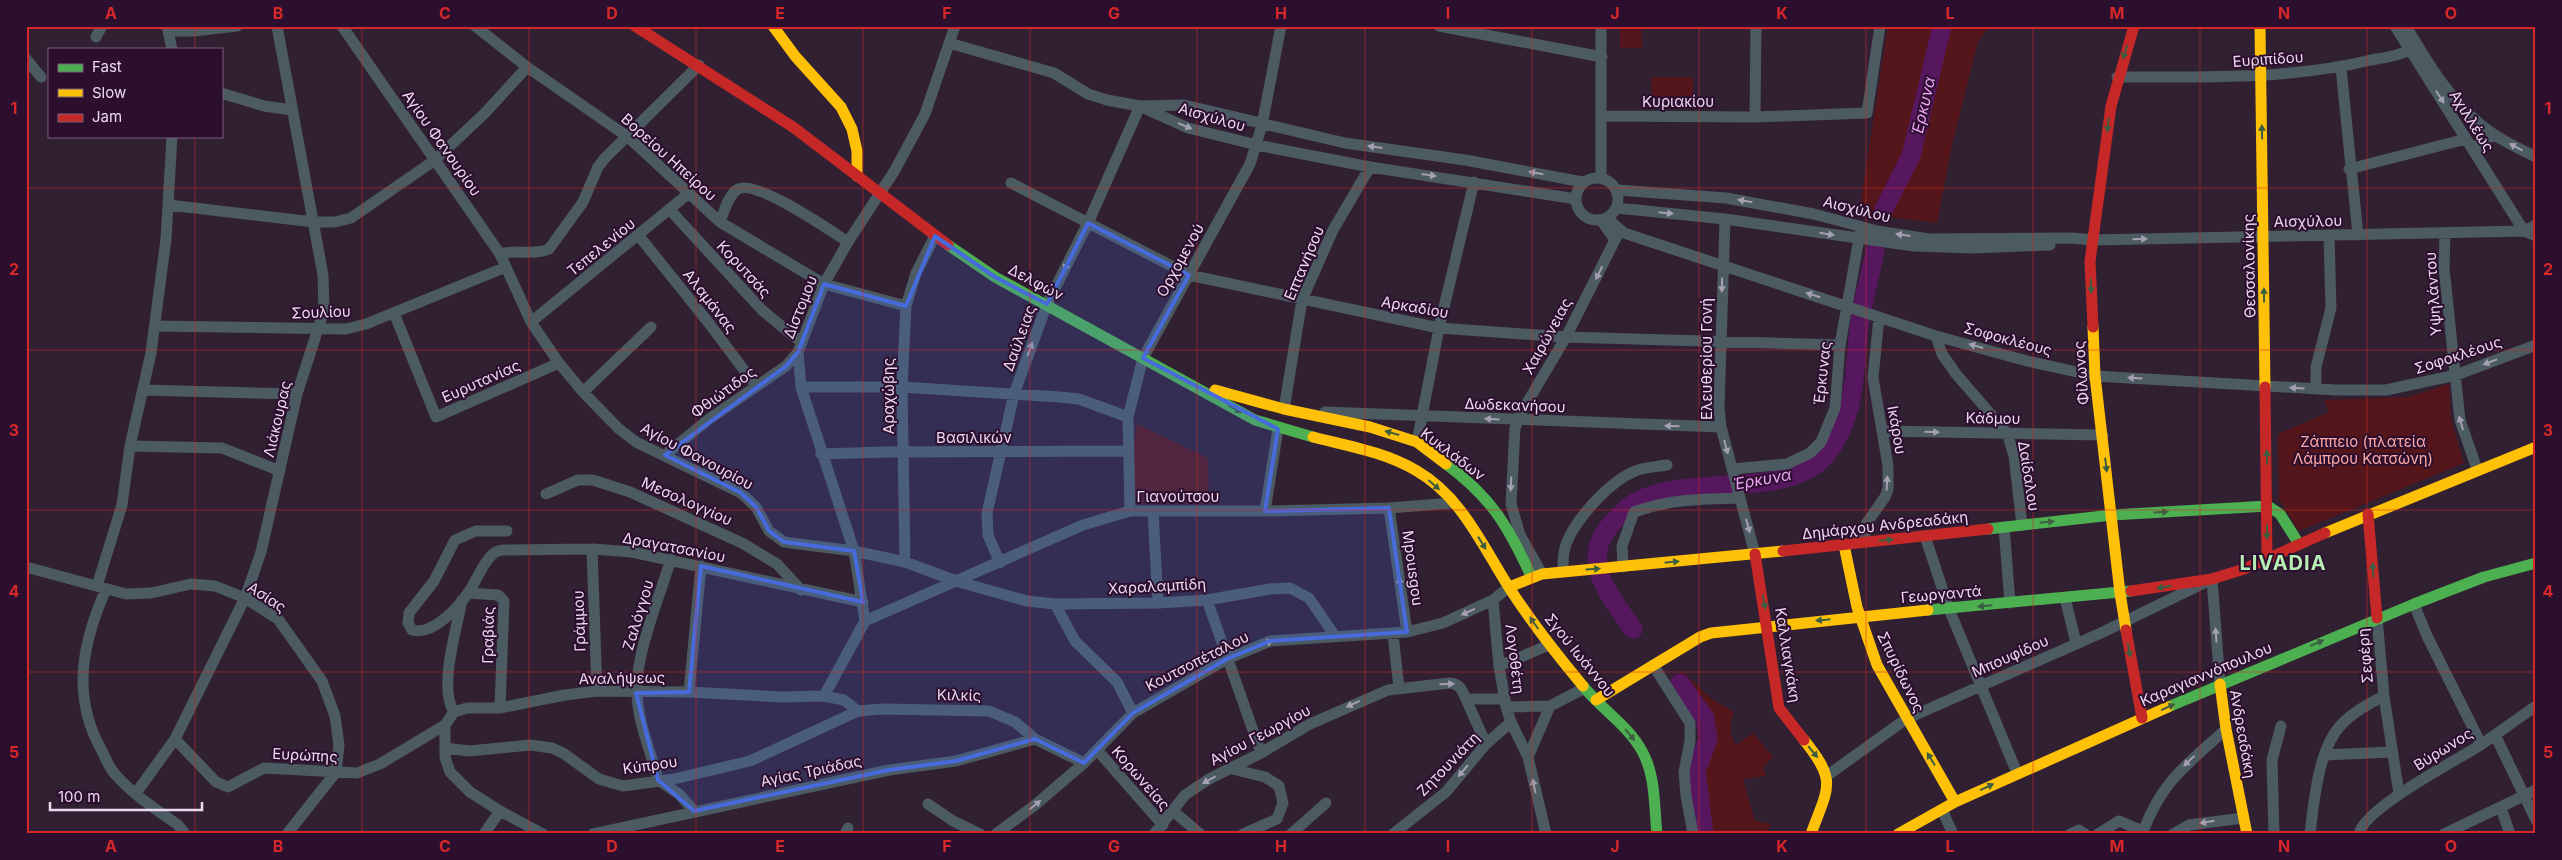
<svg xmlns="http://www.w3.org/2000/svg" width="2562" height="860" viewBox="0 0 2562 860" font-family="Inter,sans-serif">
	<rect width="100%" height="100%" fill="#312032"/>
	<path fill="#54161a" d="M1620 26H1641L1642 48H1620Z
		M1888 26H1990L1978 42 1952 145 1937 223 1859 213Z
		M1651 77H1693V99L1652 100Z
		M2449 384 2451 420 2464 463 2299 531 2279 499 2278 434 2329 412 2324 400 2408 397Z
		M1137 424 1208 458 1209 504 1135 503 1132 454Z
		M1682 672 1713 700 1734 712C1729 726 1729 732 1736 745L1753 733 1773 757 1763 767 1766 776 1743 779 1755 821 1771 824 1767 834H1708L1699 771 1710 739 1707 718 1677 676Z"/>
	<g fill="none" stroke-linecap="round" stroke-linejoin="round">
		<path stroke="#57175e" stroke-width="19" d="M1884 209 1911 156 1942 26
			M1633 629C1609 594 1576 559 1615 520 1621 513 1629 505 1638 501 1689 474 1783 499 1823 458 1856 422 1854 374 1859 329 1862 303 1870 277 1875 251
			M1680 683 1705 718 1708 739 1696 771 1704 834"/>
		<path stroke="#4c5b62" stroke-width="11" d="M167 26 172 49
			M342 26 500 254 531 322 559 363 583 392 618 428 636 442 741 493 756 507 769 531 784 542 854 551 905 562 959 582 1027 601 1055 604 1158 603 1207 600 1270 589 1290 588 1309 598 1335 636
			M475 26 527 67 628 137 720 222 824 284 906 306
			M1439 26 1602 57
			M2395 26 2524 231
			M2406 26C2427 61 2448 98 2480 124 2496 138 2516 147 2536 157
			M169 31H194L237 26
			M96 37 102 26
			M949 43 1054 73 1088 94 1107 100 1140 106 1184 105 1345 143 1465 160 1583 182
			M26 59 41 77
			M2341 68 2358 235
			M2117 77C2202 77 2288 80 2371 60 2388 57 2403 55 2418 46
			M221 93 264 106 292 110
			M1144 108 1188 128 1257 145 1370 167 1576 199
			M1601 116 1755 117 1867 113 1880 26
			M1755 117 1756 26
			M2475 153 2481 139 2496 136
			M2349 169 2466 139
			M1576 199a21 21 0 1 1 42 0a21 21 0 1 1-42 0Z
			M1601 178V26
			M1011 183 1189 275 1439 328 1566 337 1840 345
			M1617 190 1726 198 1814 214 1877 231 1929 239 2072 238 2092 240 2524 231 2536 225
			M169 205 314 222H335L351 218 435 160 485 113 527 67
			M1617 208 1725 219 1914 246 1972 248 2050 245
			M670 210 763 311 801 342
			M1607 218 1624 233 1936 336 2027 361 2095 376 2336 390H2386L2456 375 2536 345
			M1725 219 1719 408 1721 427 1755 554
			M1601 220 1615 240
			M720 222C724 212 728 195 738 189 756 179 831 231 848 242
			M2524 231 2536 236
			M2445 233 2444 268 2460 420 2477 469
			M639 236 708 322 756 386
			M500 254C517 249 534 256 549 249L583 202 598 167 605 158 699 65
			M394 313 436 417 559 363
			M531 322 688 194
			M155 326 346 329 366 324 506 267
			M1936 336 1942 354 1956 374 2007 433 2014 456 2022 525
			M801 387H902L1059 397 1079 399 1128 417
			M2316 389V367L2331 308 2329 236
			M143 390 297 394
			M583 392 651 327
			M1284 409 1302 300 1333 230 1370 167
			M1325 412 1721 427
			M1883 431 2103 435
			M1417 442 1439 328 1474 182
			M130 446 222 448 280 471
			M821 454 886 452 1127 451
			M665 455 709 419 786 366 798 352
			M1732 469 1787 464 1810 453 1821 442 1835 408 1840 345 1860 233
			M546 494 578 480H593L630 492 742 543 777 564 801 590
			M1389 508 1407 632
			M1130 511 1128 417 1143 358 1250 164 1262 125 1281 26
			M1153 511 1158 603
			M1265 511 1278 429
			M2004 527 2010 603
			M507 531H476L455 540 434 581 409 613 408 623 412 630C433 636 460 606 470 590 477 579 484 561 494 553 497 551 501 550 505 550L592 549 632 552 863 602
			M1925 536 1949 609 2017 773
			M1864 542 1866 524 1885 497 1888 489V466L1873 378 1879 317
			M592 549 597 691
			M671 559C660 595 634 658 637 694 638 723 651 752 658 780L679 794 694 811
			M905 562 902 387 906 306 916 273 935 236
			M1000 563 988 535 987 513 1014 394 1047 304 1088 223 1140 106
			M26 567 126 594 151 593 191 584 215 586 245 598 278 619 322 681 335 716 339 745 336 772 287 834
			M1623 567 1622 546 1634 512C1671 499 1702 499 1740 498
			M1563 571C1563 565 1563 558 1564 552 1569 525 1608 483 1633 472 1643 467 1655 467 1667 465
			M1542 574 1520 535 1511 504 1515 428 1521 413 1566 337 1620 230
			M97 586 122 505 130 446 151 353 166 239 172 136
			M106 589C82 644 71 696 102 751 106 759 109 768 115 774 132 794 157 810 178 825L185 834
			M468 593 498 595 504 601 500 708
			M2065 598 2076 643
			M1207 600 1261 753
			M1493 600 1499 666 1506 707 1550 706
			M1055 604 1075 641 1117 682 1133 713
			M2414 604 2427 636 2481 744
			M2377 618 2384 696 2399 794
			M865 621 854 551 801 387 798 352 824 284 848 242 895 170 925 114 955 26
			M865 621 1083 525 1130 511H1265L1389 508 1453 503
			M1393 635 1399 688
			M1653 665 1690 723V741L1684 772 1686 796 1693 834
			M1499 666 1549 645
			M689 692 701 566
			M824 696 844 700 858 711 882 709 989 711 1015 722 1035 739 1084 763
			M1466 699 1486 744
			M454 712C438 688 457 628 462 600
			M1511 722 1528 757
			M2495 735 2536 820
			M175 739 216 782 228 787 264 768 357 773 380 764 445 725
			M445 748 469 751 530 745 552 748 563 753 599 779 623 786 674 779 750 761 858 711
			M1097 750 1163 825
			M2325 755 2391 752
			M1232 769 1265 777 1279 786 1283 803 1277 819 1243 834
			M1828 775 1906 719 2101 633 2212 579 2220 684
			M136 793 175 739 245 598 261 552 297 394 324 310 323 275 277 26
			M928 804 953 821 980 834
			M2501 808 2510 834
			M1172 810 1200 834
			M1942 810 1953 834
			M484 834 500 811
			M543 834 500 811 470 792 450 772 445 757V725L454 712 467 708H500L565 695 597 691 689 692 782 697 824 696 865 621
			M593 834 889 770 956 761 1035 739
			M845 834 848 828
			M996 834 1035 805 1084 763 1133 713 1227 659 1270 641 1407 632 1443 623 1493 600 1509 587
			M1154 834 1185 795 1209 779 1261 753 1310 724 1388 690 1450 683C1460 684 1462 690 1466 699H1505
			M1291 834 1326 803
			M1393 834 1446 792 1486 744 1511 722 1506 707
			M1546 834 1528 757 1550 706 1585 688
			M2070 834 2079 830 2085 834
			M2098 834 2119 821 2143 831
			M2142 834C2163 779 2185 767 2226 729
			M2173 834 2189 825 2243 818
			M2274 834 2272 760 2281 726
			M2310 834C2314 802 2318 748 2342 724 2353 712 2370 703 2384 696
			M2359 834C2363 809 2455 761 2479 746 2498 733 2517 719 2536 706
			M2444 834 2536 790"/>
		<path stroke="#4caf50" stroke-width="11" d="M948 245 995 277 1255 420 1313 437
			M1446 464C1492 498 1508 526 1531 576
			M1988 529 2112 515 2268 506 2280 514 2299 544
			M1928 610 2131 591
			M1583 686C1601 709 1628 725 1642 751 1656 776 1654 807 1657 834
			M2168 707 2414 604 2484 577 2536 563"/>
		<path stroke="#ffc107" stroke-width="11" d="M773 26 795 56 841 107 852 129 857 151V176
			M2260 26 2265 387
			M2093 327 2095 376 2120 593 2126 630
			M1215 390 1284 409 1370 427 1417 442 1446 464
			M1313 437C1348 446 1385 452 1417 471 1462 497 1483 547 1510 589 1532 623 1557 655 1583 686
			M2325 533 2536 447
			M1844 545 1857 607 1877 665 1955 802
			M1509 587 1542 574 1783 551
			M2220 684 2226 729 2247 834
			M1596 700 1700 637 1711 633 1928 610
			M1804 740C1838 782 1828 787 1811 834
			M1898 834 1955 802 2168 707"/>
		<path stroke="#c62828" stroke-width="11" d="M635 26 793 127 948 245
			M2093 327 2090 261 2111 106 2134 26
			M2265 387 2267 559
			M2368 514 2377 618
			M1783 551 1988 529
			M1755 554 1779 708 1804 740
			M2131 591 2212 579 2244 569 2325 533
			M2126 630 2142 718"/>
	</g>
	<defs><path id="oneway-solid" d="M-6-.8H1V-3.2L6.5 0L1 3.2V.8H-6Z" transform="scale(1.25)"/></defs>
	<g fill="#3c5e40">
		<use href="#oneway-solid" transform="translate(2125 52) rotate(108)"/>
		<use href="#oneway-solid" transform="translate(2108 125) rotate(97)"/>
		<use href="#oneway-solid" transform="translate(2262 132) rotate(-91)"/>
		<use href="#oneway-solid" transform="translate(2091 286) rotate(88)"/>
		<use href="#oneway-solid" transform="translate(2264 295) rotate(-91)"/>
		<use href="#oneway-solid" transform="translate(1235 409) rotate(29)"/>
		<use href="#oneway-solid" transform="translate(1392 433) rotate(-164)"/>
		<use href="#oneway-solid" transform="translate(2267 457) rotate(-91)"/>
		<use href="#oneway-solid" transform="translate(2106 465) rotate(83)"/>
		<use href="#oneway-solid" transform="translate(1434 485) rotate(41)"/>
		<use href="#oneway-solid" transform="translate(2161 512) rotate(-3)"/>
		<use href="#oneway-solid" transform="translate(2047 522) rotate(-6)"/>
		<use href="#oneway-solid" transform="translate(2267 532) rotate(90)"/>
		<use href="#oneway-solid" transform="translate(1886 540) rotate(-6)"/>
		<use href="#oneway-solid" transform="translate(1482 543) rotate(58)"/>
		<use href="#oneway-solid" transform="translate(1672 562) rotate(-6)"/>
		<use href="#oneway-solid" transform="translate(1593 569) rotate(-4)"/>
		<use href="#oneway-solid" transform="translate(2373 570) rotate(-95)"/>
		<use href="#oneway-solid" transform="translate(2164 587) rotate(170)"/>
		<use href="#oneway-solid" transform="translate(1764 602) rotate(80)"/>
		<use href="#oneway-solid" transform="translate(1985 606) rotate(175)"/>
		<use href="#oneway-solid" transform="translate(1823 620) rotate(174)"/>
		<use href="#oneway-solid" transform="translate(1534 623) rotate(-125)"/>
		<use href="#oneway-solid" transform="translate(2317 643) rotate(-23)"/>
		<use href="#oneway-solid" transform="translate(2129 650) rotate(80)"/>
		<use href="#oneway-solid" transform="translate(2168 707) rotate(-24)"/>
		<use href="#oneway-solid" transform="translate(1630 735) rotate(50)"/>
		<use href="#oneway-solid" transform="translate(1813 752) rotate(50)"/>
		<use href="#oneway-solid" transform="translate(1931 759) rotate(-122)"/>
		<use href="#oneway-solid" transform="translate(1987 787) rotate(-25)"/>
	</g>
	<g fill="#a5a0af">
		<use href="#oneway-solid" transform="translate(2440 97) rotate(57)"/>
		<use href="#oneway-solid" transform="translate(1185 126) rotate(22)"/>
		<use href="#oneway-solid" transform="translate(1375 147) rotate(-172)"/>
		<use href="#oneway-solid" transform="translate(2516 147) rotate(-152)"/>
		<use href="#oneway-solid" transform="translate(1536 173) rotate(-170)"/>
		<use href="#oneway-solid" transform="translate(1429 175) rotate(8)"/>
		<use href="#oneway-solid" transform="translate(1745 201) rotate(-170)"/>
		<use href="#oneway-solid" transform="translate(1666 213) rotate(6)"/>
		<use href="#oneway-solid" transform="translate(1827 234) rotate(9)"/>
		<use href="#oneway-solid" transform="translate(1903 235) rotate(-172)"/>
		<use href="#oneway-solid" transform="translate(2140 239) rotate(-1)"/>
		<use href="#oneway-solid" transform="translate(1067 264) rotate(116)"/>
		<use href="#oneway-solid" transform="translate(1599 273) rotate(116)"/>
		<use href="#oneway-solid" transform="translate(1722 285) rotate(91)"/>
		<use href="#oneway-solid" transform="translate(1813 295) rotate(-162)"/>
		<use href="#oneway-solid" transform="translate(1976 346) rotate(-164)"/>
		<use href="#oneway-solid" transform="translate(1030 349) rotate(-70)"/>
		<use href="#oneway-solid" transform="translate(2490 362) rotate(159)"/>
		<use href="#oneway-solid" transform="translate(2135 378) rotate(-177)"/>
		<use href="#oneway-solid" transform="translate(2297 388) rotate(-177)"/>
		<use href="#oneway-solid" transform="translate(1492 419) rotate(-177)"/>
		<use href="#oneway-solid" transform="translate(2461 423) rotate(-106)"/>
		<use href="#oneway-solid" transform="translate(1672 426) rotate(-178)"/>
		<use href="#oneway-solid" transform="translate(1932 432) rotate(1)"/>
		<use href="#oneway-solid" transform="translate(1726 447) rotate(75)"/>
		<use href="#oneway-solid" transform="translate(1887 483) rotate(-87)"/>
		<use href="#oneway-solid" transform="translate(1511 484) rotate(92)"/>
		<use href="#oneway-solid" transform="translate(1748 526) rotate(75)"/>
		<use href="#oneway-solid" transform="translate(1400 584) rotate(-98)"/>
		<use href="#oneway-solid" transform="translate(1468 612) rotate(156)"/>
		<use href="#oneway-solid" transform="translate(2216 635) rotate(-94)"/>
		<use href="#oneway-solid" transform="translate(1266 643) rotate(-19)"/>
		<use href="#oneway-solid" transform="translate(1447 684) rotate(-1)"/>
		<use href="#oneway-solid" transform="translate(1353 704) rotate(156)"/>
		<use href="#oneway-solid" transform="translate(2189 761) rotate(137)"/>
		<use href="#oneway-solid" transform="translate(1463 771) rotate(130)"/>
		<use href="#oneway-solid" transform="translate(1209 780) rotate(151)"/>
		<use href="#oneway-solid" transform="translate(1534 786) rotate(-102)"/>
		<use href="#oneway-solid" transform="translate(1035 805) rotate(-39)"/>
		<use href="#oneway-solid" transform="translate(2207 822) rotate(171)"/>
	</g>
	<path fill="#476adc" fill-opacity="0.2" stroke="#476adc" stroke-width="4" stroke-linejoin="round" d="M1088 223 1189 275 1143 358 1278 429 1265 511 1389 508 1407 632 1270 641 1227 659 1133 713 1084 763 1035 739 956 761 889 770 694 811 658 780 636 693 689 692 701 566 863 602 854 551 784 542 769 531 756 507 741 493 665 455 786 366 798 352 824 284 906 306 935 236 995 277 1047 304Z"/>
	<path fill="none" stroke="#d62828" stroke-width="1" stroke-opacity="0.55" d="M195 26V49M362 26V834M529 26V834M696 26V834M863 26V834M1030 26V834M1197 26V834M1365 26V834M1532 26V834M1699 26V834M1866 26V834M2033 26V834M2200 26V834M2367 26V834M195 136V834M26 188H2536M26 350H2536M26 510H2536M26 672H2536"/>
	<g text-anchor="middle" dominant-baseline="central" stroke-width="4" stroke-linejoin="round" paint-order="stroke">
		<g font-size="15" fill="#edd9ee" stroke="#2c0e2f">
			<text transform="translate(2268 59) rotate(-4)">Ευριπίδου</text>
			<text x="1678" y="101">Κυριακίου</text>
			<text transform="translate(1212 117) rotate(16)">Αισχύλου</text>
			<text transform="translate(2472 121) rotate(58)">Αχιλλέως</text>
			<text transform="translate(442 143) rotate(55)">Αγίου Φανουρίου</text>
			<text transform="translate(669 157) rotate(42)">Βορείου Ηπείρου</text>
			<text transform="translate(1857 209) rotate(14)">Αισχύλου</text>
			<text transform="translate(2308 221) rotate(-1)">Αισχύλου</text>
			<text transform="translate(601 247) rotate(-39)">Τεπελενίου</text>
			<text transform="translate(1180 260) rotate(-61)">Ορχομενού</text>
			<text transform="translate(1304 263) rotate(-67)">Επτανήσου</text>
			<text transform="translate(2249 266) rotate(-91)">Θεσσαλονίκης</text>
			<text transform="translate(744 269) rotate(47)">Κορυτσάς</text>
			<text transform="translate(1036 282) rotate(28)">Δελφών</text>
			<text transform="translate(2433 294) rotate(-94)">Υψηλάντου</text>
			<text transform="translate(710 301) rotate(52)">Αλαμάνας</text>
			<text transform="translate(800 307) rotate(-68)">Δίστομου</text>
			<text transform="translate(1415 307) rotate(10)">Αρκαδίου</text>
			<text transform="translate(321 312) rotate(-2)">Σουλίου</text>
			<text transform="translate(1547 336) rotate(-61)">Χαιρώνειας</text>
			<text transform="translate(1019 338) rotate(-70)">Δαύλειας</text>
			<text transform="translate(2008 339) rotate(15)">Σοφοκλέους</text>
			<text transform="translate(2458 355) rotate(-18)">Σοφοκλέους</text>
			<text transform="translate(1706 359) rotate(-90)">Ελευθερίου Γονή</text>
			<text transform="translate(1822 373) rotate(-84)">Έρκυνας</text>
			<text transform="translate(2081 373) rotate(-94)">Φίλωνος</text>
			<text transform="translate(481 381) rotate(-24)">Ευρυτανίας</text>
			<text transform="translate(723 392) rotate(-36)">Φθιώτιδος</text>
			<text transform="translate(888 396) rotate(-90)">Αραχώβης</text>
			<text transform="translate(1515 405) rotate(2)">Δωδεκανήσου</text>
			<text transform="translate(1993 418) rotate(1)">Κάδμου</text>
			<text transform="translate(277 419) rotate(-77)">Λιάκουρας</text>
			<text transform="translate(1897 430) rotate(80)">Ικάρου</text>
			<text x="974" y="437">Βασιλικών</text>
			<text transform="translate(1453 454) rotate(37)">Κυκλάδων</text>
			<text transform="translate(697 456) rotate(28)">Αγίου Φανουρίου</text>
			<text transform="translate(2029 476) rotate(81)">Δαίδαλου</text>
			<text x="1178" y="496">Γιανούτσου</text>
			<text transform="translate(687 501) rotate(24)">Μεσολογγίου</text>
			<text transform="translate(1885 525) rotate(-6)">Δημάρχου Ανδρεαδάκη</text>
			<text transform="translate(674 547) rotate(11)">Δραγατσανίου</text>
			<text transform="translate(1413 568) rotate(82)">Mpousgou</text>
			<text transform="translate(1157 586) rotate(-3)">Χαραλαμπίδη</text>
			<text transform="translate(1941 594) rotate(-5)">Γεωργαντά</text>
			<text transform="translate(267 597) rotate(33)">Ασίας</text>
			<text transform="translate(638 615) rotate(-73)">Ζαλόγγου</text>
			<text transform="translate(579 621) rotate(-92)">Γράμμου</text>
			<text transform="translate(488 635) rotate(-89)">Γραβιάς</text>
			<text transform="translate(1580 655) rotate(51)">Σγού Ιωάννου</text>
			<text transform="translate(1788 655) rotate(81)">Καλλιαγκάκη</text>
			<text transform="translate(2010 656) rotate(-24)">Μπουφίδου</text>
			<text transform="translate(2365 656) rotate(-95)">Σεφέρη</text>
			<text transform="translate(1515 659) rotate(83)">Λογοθέτη</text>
			<text transform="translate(1197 661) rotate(-27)">Κουτσοπέταλου</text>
			<text transform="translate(1901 672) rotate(64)">Σπυρίδωνος</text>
			<text transform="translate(2206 674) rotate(-23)">Καραγιαννόπουλου</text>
			<text transform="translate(622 678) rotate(-1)">Αναλήψεως</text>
			<text transform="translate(959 695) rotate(1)">Κιλκίς</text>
			<text transform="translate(2243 734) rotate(80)">Ανδρεαδάκη</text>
			<text transform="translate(1260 735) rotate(-28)">Αγίου Γεωργίου</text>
			<text transform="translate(2443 749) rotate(-32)">Βύρωνος</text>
			<text transform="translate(305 755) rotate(3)">Ευρώπης</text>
			<text transform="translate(1448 764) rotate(-46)">Ζητουνιάτη</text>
			<text transform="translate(650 765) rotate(-8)">Κύπρου</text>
			<text transform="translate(811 771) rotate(-12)">Αγίας Τριάδας</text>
			<text transform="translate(1141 778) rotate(49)">Κορωνείας</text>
		</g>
		<g font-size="15" fill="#fda8a3" stroke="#2c0e2f">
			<text x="2363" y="441">Ζάππειο (πλατεία<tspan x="2363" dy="17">Λάμπρου Κατσώνη)</tspan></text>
		</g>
		<g font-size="16" font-style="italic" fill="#eea5f5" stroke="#2c0e2f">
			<text transform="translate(1923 106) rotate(-77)">Έρκυνα</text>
			<text transform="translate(1762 479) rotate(-10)">Έρκυνα</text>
		</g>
		<g font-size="20" font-weight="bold" letter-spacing="1" fill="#b6efb3" stroke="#2c0e2f">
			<text x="2283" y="563">LIVADIA</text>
		</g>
	</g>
	<rect width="2562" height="860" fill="none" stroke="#2c0e2f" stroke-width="55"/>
	<rect x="48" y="48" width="175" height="90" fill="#2c0e2f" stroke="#795f7b"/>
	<rect x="58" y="64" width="25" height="8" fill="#4caf50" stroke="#795f7b"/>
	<text x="92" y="72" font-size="15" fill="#edd9ee">Fast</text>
	<rect x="58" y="89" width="25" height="8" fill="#ffc107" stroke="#795f7b"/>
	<text x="92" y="98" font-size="15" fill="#edd9ee">Slow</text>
	<rect x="58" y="114" width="25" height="8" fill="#c62828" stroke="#795f7b"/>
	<text x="92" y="122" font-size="15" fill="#edd9ee">Jam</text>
	<path d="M50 802v8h152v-8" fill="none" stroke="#edd9ee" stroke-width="2.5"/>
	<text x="58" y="802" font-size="15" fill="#edd9ee" stroke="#2c0e2f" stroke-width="4" paint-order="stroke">100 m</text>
	<rect x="28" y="28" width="2506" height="804" fill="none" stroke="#d62828" stroke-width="2"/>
	<g font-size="16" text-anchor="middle" font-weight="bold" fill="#d62828">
		<text x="111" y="19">A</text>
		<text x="278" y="19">B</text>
		<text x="445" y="19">C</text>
		<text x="612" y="19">D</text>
		<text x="780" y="19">E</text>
		<text x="947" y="19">F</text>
		<text x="1114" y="19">G</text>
		<text x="1281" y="19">H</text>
		<text x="1448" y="19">I</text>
		<text x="1615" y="19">J</text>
		<text x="1782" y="19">K</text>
		<text x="1950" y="19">L</text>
		<text x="2117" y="19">M</text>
		<text x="2284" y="19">N</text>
		<text x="2451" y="19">O</text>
		<text x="14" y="114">1</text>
		<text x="2548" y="114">1</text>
		<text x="14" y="275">2</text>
		<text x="2548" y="275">2</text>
		<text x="14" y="436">3</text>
		<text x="2548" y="436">3</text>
		<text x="14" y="597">4</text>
		<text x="2548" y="597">4</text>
		<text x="14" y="758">5</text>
		<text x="2548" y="758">5</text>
		<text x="111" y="852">A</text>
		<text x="278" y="852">B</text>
		<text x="445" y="852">C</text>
		<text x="612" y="852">D</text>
		<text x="780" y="852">E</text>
		<text x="947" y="852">F</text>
		<text x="1114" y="852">G</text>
		<text x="1281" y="852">H</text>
		<text x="1448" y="852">I</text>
		<text x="1615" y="852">J</text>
		<text x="1782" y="852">K</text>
		<text x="1950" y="852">L</text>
		<text x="2117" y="852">M</text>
		<text x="2284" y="852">N</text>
		<text x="2451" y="852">O</text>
	</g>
</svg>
